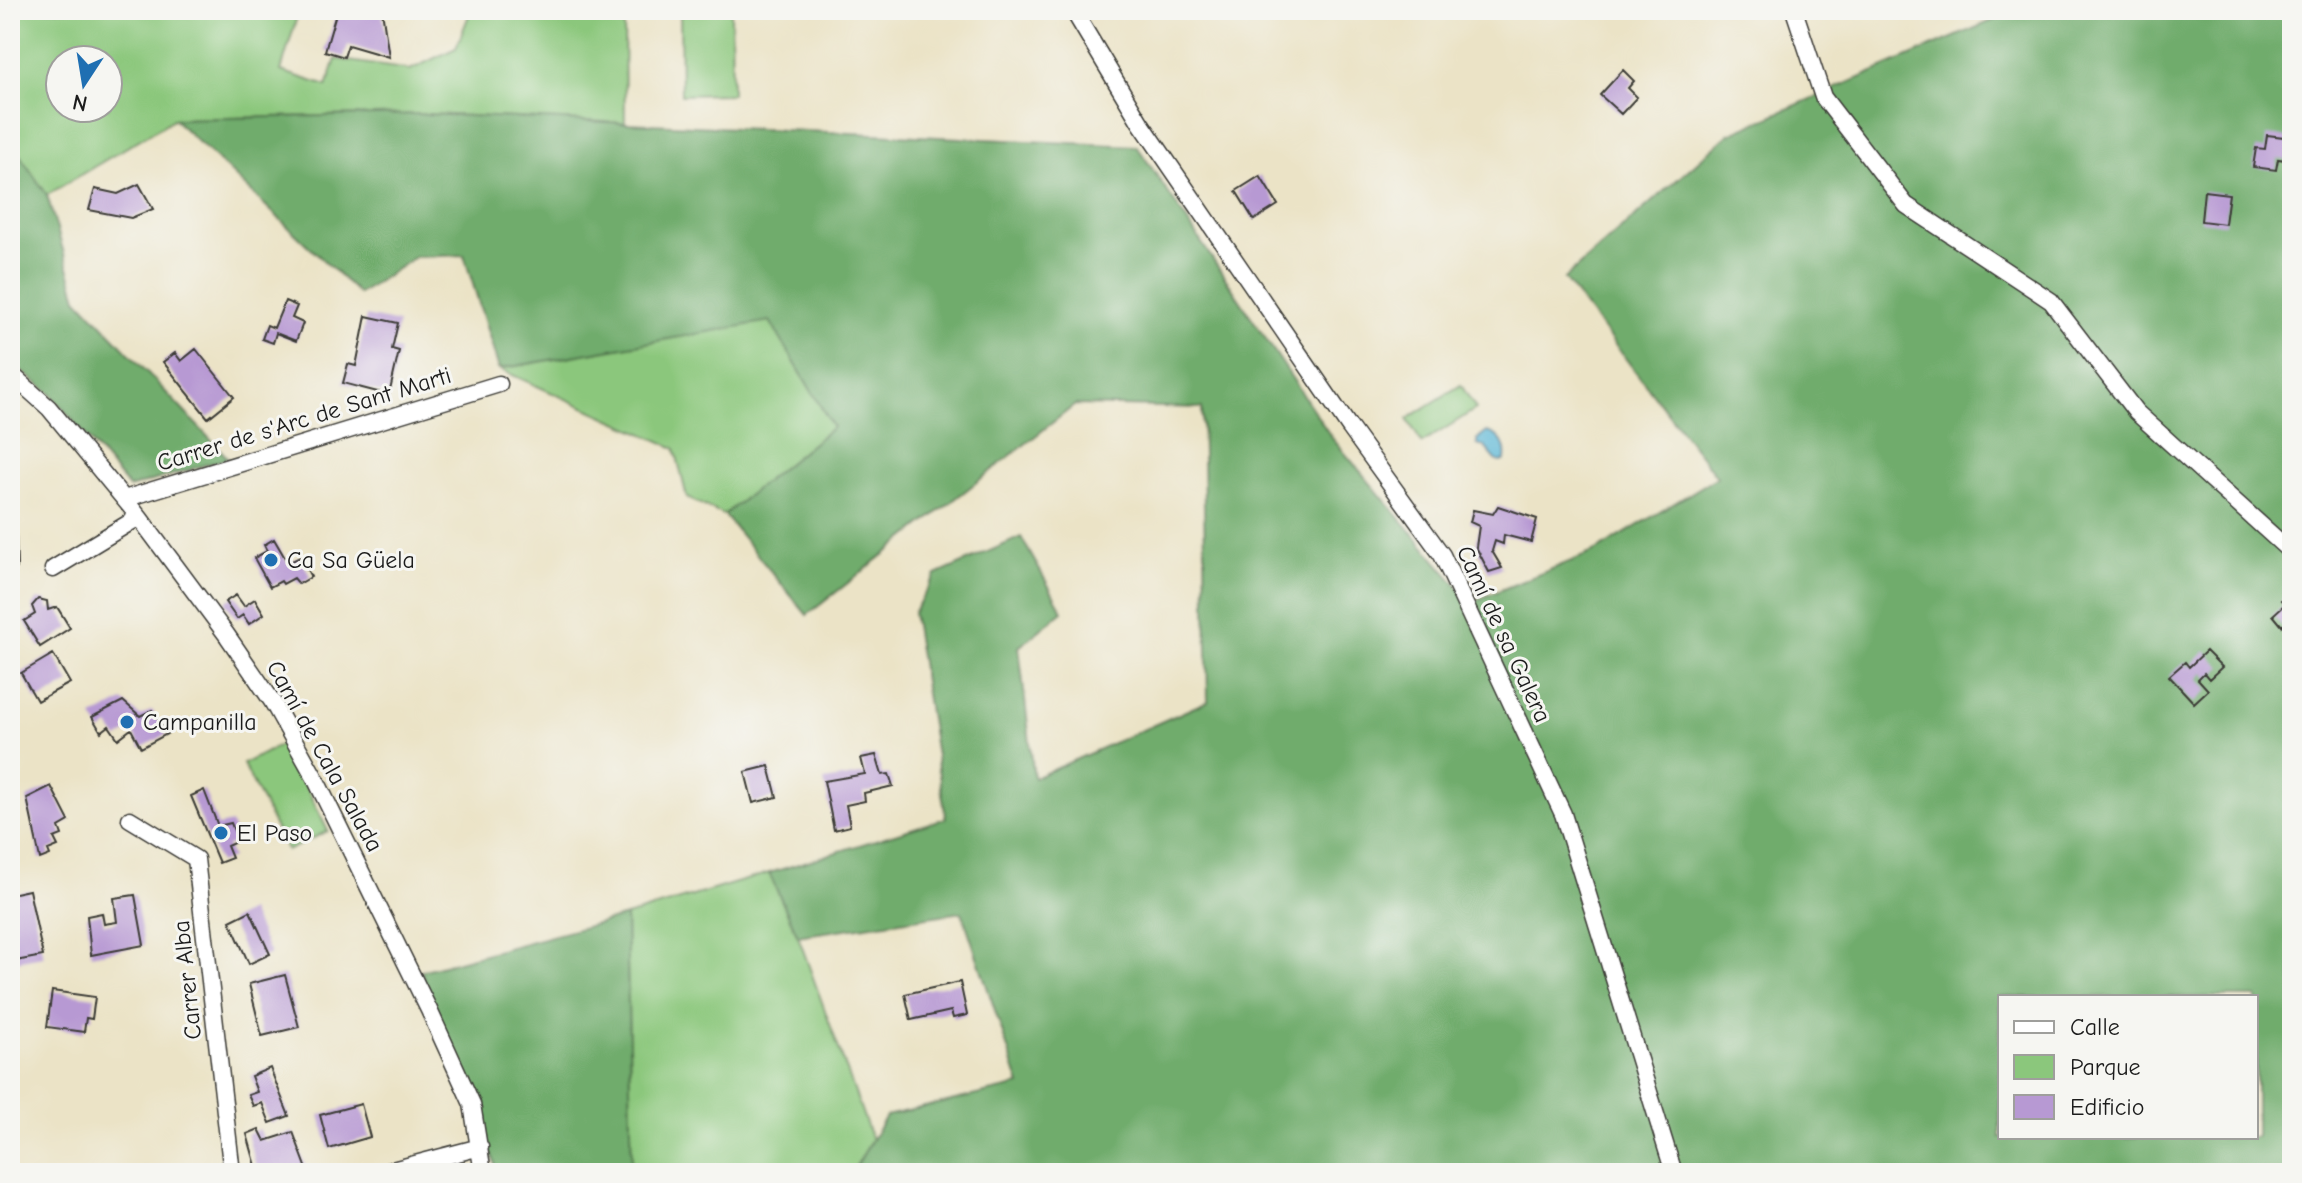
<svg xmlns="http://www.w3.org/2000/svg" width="2302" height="1183" viewBox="0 0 2302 1183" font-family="'Comic Neue',sans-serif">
	<rect width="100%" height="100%" fill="#f6f6f2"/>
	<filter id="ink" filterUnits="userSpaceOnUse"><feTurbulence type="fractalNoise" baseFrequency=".0125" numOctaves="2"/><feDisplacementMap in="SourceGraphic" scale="16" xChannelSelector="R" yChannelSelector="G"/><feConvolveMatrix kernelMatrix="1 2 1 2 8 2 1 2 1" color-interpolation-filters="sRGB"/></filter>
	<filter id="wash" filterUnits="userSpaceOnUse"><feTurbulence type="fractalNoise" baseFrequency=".006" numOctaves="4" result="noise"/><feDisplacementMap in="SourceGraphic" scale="32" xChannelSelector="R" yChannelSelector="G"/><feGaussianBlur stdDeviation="1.8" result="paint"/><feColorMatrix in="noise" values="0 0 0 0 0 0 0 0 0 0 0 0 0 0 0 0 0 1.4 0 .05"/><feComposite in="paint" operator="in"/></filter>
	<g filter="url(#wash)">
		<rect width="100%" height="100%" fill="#ebe3c6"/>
		<path fill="#8bc77c" stroke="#54724c" stroke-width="2" fill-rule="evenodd" d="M10 10H299L281 71 327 86 336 59 410 70 456 48 471 10H624L625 123 428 114 174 119 47 195 10 141ZM60 60H108V108H60Z
			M680 10H731L732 94 681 95Z
			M770 320 833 427 724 515 687 498 675 448 499 369Z
			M1461 385 1476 409 1422 443 1407 419Z
			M284 743 328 831 287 851 243 764Z
			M769 873 798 936 872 1140 852 1173H632L626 916Z"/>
		<path fill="#70ac6c" stroke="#466444" stroke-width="2" fill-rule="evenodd" d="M2017 10H2292V1173H852L886 1116 1020 1085 962 912 798 936 769 873 946 818 913 613 936 575 1021 537 1063 611 1019 647 1034 778 1208 701 1202 408 1075 405 807 615 724 515 833 427 770 321 499 369 464 255 415 257 359 294 174 119 428 114 1137 146 1332 438 1471 602 1596 551 1717 477 1564 279 1729 134ZM2000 997H2256V1137H2000Z
			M10 141 47 195 77 298 228 458 129 488 50 393 10 362Z
			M626 916 632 1173H495V1163L421 971Z"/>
		<path fill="#56b5d5" stroke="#396878" stroke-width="2" d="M1487 432C1501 435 1507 446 1505 460L1501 462 1497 461 1484 446 1477 444V440Z"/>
		<g id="blocks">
			<path fill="#b799d3" d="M337 10H382L389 57 348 45 344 57 325 51Z
				M1623 70 1634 81 1628 88 1637 97 1621 114 1600 95Z
				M2267 135 2292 138V161L2278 159 2276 170 2253 167 2256 148 2265 149Z
				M1260 176 1278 205 1254 220 1236 191Z
				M139 184 153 209 131 218 89 210 95 189 118 194Z
				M2204 191 2229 194 2225 224 2201 221Z
				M285 301 297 306 292 318 303 323 296 341 276 333 273 343 262 339 267 325 274 328Z
				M366 316 398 323 392 349 399 351 389 395 343 383 348 364 356 366Z
				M196 349 234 397 208 418 163 362 175 353 181 361Z
				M1498 506 1537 519 1531 542 1504 535 1503 544 1495 541 1492 551 1502 568 1489 572 1476 547 1479 526 1470 522 1473 510 1493 514Z
				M10 533H16L17 568 10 569Z
				M274 539 288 563 300 557 311 577 299 584 294 578 283 584 281 581 270 587 254 558 267 551 264 545Z
				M2292 590V617L2282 626 2273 615 2285 604 2281 600Z
				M236 595 244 606 255 599 264 614 249 624 243 615 237 619 225 602Z
				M38 599 47 601 48 610 57 607 70 628 40 647 24 621 35 614 32 606Z
				M2206 651 2222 667 2209 679 2204 673 2198 679 2208 690 2194 703 2169 676 2185 662 2189 667Z
				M53 654 70 683 37 701 21 673Z
				M123 701 140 716 152 710 167 734 141 748 131 729 118 739 109 726 101 732 92 717Z
				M876 755 882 775 889 774 893 786 864 793 865 801 846 805 850 826 834 830 824 781 865 774 861 758Z
				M769 766 777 797 753 803 745 772Z
				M51 786 69 821 59 827 62 835 54 838 58 846 48 850 50 855 40 859 27 798Z
				M204 790 218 826 231 823 238 841 227 846 232 858 219 863 191 796Z
				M29 890 43 956 10 962V894Z
				M135 895 144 945 91 955 87 916 102 913 104 924 117 922 114 898Z
				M250 911 270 954 249 964 230 921Z
				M285 975 299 1027 262 1036 249 984Z
				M960 982 967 1015 953 1018 951 1011 911 1020 905 994Z
				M52 991 95 997 92 1019 86 1018 84 1032 47 1027Z
				M270 1068 289 1116 270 1123 262 1103 253 1106 248 1095 257 1092 251 1076Z
				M361 1104 370 1137 329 1149 320 1115Z
				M259 1129 265 1141 293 1132 308 1172 258 1173 247 1134Z"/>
		</g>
	</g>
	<g filter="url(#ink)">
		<use href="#blocks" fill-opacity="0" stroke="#3b3a36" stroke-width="2"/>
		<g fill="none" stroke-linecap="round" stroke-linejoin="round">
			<defs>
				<path id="street" d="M1073 10 1140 122 1350 428 1442 555 1563 814 1674 1173
					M1794 10 1823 97 1906 205 2051 301 2136 412 2292 553
					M10 373 49 408 139 517 226 634 272 701 314 776 429 1010 472 1104 483 1173
					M124 499 499 384
					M53 569 139 517
					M130 819 196 859 232 1173
					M381 1173 480 1147"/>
			</defs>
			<use href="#street" stroke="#3b3a36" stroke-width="19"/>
			<use href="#street" stroke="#fff" stroke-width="16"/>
		</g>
	</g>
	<g fill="#1f6fb2" stroke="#f6f6f2" stroke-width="3">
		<circle cx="271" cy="560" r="8"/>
		<circle cx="127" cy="722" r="8"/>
		<circle cx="221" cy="833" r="8"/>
	</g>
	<g text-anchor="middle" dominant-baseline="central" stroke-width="6" stroke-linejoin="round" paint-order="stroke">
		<g font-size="24" fill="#1c1c1c" stroke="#f6f6f2">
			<text transform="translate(304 419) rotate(-17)">Carrer de s'Arc de Sant Marti</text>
			<text transform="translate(1504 634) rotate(65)">Camí de sa Galera</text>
			<text transform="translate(325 756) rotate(61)">Camí de Cala Salada</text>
			<text transform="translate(187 980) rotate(-96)">Carrer Alba</text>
		</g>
		<g font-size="24" fill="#1c1c1c" stroke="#f6f6f2" text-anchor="start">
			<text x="287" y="560">Ca Sa Güela</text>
			<text x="143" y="722">Campanilla</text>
			<text x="237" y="833">El Paso</text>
		</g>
	</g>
	<rect width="2302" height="1183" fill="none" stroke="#f6f6f2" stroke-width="40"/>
	<rect x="1998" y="995" width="260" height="144" fill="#f6f6f2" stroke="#9f9f9c" stroke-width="2"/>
	<rect x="2014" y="1021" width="40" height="12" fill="#ffffff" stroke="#9f9f9c" stroke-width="2"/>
	<text x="2070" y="1035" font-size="24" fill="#1c1c1c">Calle</text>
	<rect x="2014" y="1055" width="40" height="24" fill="#8bc77c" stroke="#9f9f9c" stroke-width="2"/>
	<text x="2070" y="1075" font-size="24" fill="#1c1c1c">Parque</text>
	<rect x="2014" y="1095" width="40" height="24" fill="#b799d3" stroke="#9f9f9c" stroke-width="2"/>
	<text x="2070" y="1115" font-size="24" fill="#1c1c1c">Edificio</text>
	<g transform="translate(84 84) rotate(192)"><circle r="38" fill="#f6f6f2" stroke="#9f9f9c" stroke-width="2"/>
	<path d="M0-6L14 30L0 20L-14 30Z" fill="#1f6fb2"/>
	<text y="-12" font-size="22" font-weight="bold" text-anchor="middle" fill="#1c1c1c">N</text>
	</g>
</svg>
